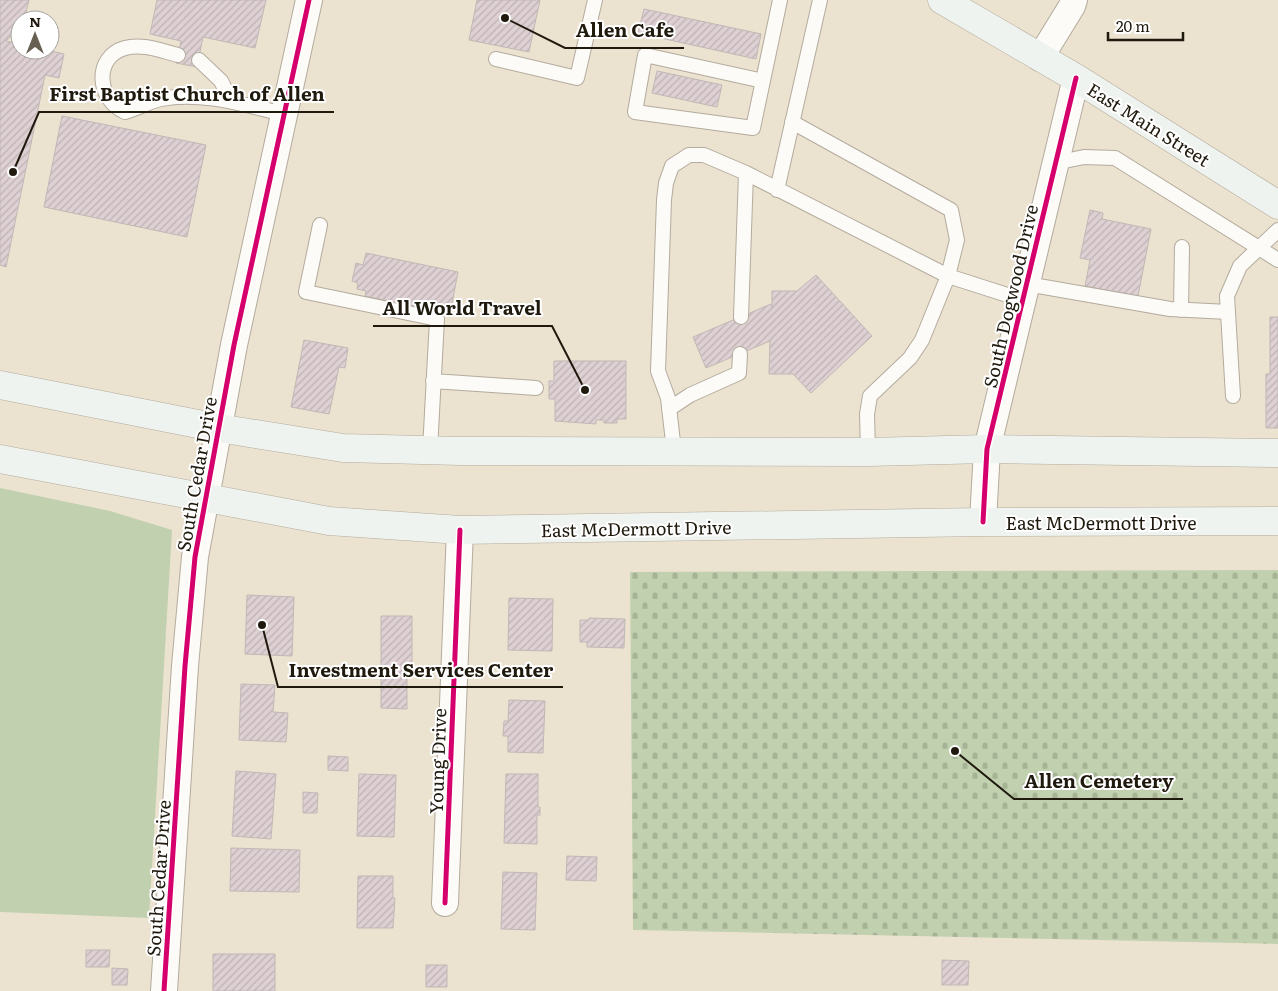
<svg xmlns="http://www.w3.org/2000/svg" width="1278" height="991" viewBox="0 0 1278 991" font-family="Literata,serif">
	<defs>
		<pattern id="cemetery-stones" width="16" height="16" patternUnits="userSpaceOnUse" patternTransform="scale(1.25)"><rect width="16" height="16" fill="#c1d1af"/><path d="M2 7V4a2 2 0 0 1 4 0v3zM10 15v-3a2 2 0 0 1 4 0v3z" fill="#a6b395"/></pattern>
		<pattern id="building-hatch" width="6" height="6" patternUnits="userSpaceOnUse" patternTransform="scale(1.25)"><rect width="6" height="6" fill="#ded0d3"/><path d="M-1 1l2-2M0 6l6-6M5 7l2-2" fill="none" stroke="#beb2b4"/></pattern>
	</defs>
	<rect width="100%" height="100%" fill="#ece2d0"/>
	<path fill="#c1d1af" d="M0 488 110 511 172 530 149 918 0 912Z"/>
	<path fill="url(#cemetery-stones)" d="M1278 570V944L633 930 630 572Z"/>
	<path fill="url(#building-hatch)" stroke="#c1b8b5" d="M0 0H29L24 20H20V27L6 41 20 44V50H47L64 54 59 78 45 75 6 267 0 265Z
		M157 0H266L255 48 203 37 197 67 176 63 181 41 150 34Z
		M477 0H540L529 52 469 40Z
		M644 9 761 34 756 59 638 33Z
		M657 71 722 85 717 107 652 93Z
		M62 116 206 145 187 237 44 207Z
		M1090 210 1103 213 1102 219 1151 229 1138 296 1085 286 1090 260 1080 258Z
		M366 253 458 272 450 314 365 296 366 291 357 289 358 283 352 281 356 263 363 265Z
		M816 275 872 336 811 393 793 374H769L770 341 706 368 693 337 771 304 772 307V291H797Z
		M1270 317H1278V428H1266V374H1270Z
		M304 340 348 348 345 368 339 367 329 414 291 407Z
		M554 361H626V419H617V423H604V420H596V424L555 421V399H549V381H554Z
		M247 595 294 597 292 656 245 654Z
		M509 598 553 599 552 651 508 650Z
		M381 616H412V669H407V709L381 708Z
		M589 618 625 619 624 648 587 647V642H580V620H589Z
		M241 684 275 685 273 712 288 713 286 742 239 740Z
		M509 700 545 701 543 753 508 752V736H503L504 721H508Z
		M328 756 348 757V771L328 770Z
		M236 771 276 774 271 839 232 836Z
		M359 774 396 775 394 837 357 836Z
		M506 774H538V807H540V815H537V844L504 843Z
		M303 792 318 793 317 813H303Z
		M231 848 300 850 299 892 230 891Z
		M567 856 597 857 596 881 566 880Z
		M503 872 537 873 535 930 501 929Z
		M358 876H393V898H395L393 928H357Z
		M86 950H110L109 967H86Z
		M213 954H275V991H213Z
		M942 960 969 961 968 985H942Z
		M426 965H447V987H426Z
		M112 968 128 969 127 985H112Z"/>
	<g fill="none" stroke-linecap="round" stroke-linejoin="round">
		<defs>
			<path id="lane" d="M178 55C162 51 142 43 125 48 93 57 97 100 125 112 137 109 150 101 161 99 201 91 245 105 284 114
				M496 59 577 78 595 0
				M199 60 221 81 231 101
				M763 81 645 55 635 112 753 128 780 0
				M792 122 951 210 957 240 948 276 922 340 910 358 870 396 867 414 868 452
				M1055 163 1084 157 1115 158 1278 260
				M777 190 820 0
				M320 225 306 292 437 319 430 450
				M1027 284 1170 309 1228 312
				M1181 310 1182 247
				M741 317 746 173
				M433 381 536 388
				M1233 396 1227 296 1240 266 1278 230
				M669 409 690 395 739 373 740 354
				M674 451 668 398 658 371 664 200 666 183 672 166 689 155H704L746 173 948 276 1023 300"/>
			<path id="street" d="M1040 58 1072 6 1074 0
				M983 522 987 449 1076 78
				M445 903 460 530
				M164 991 185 666 195 557 234 345 309 0"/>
			<path id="secondary" d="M942 0 1076 78 1278 205
				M0 385 218 428 343 448 461 451 868 452 987 449 1278 453
				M0 459 329 521 460 530 983 522 1278 521"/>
		</defs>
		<use href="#lane" stroke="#b3ab9d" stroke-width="16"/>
		<use href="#street" stroke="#b3ab9d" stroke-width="28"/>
		<use href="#secondary" stroke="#b3ab9d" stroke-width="29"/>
		<use href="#lane" stroke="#fcfbf8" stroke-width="14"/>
		<use href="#street" stroke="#fcfbf8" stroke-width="26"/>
		<use href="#secondary" stroke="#eff3ef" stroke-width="28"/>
		<defs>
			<path id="cycleway" d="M983 522 987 449 1076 78
				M445 903 460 530
				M164 991 185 666 195 557 234 345 309 0"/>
		</defs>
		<use href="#cycleway" stroke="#fff" stroke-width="8"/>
		<use href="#cycleway" stroke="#d6006c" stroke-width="5"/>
	</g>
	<g text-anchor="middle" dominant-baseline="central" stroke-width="4" stroke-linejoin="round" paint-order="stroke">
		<g font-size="18" fill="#201a0e" stroke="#fff">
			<text transform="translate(1149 124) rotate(32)">East Main Street</text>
			<text transform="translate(1010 296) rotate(-77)">South Dogwood Drive</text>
			<text transform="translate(196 474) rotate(-80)">South Cedar Drive</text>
			<text x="1101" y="522">East McDermott Drive</text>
			<text transform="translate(636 528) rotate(-1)">East McDermott Drive</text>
			<text transform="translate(437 761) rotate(-88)">Young Drive</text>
			<text transform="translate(158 878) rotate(-86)">South Cedar Drive</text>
		</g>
	</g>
	<path fill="none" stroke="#201a0e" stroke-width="2" d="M505 18L565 48H684M13 172L39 112H334M585 390L552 326H373M262 625L278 687H563M955 751L1014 799H1183"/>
	<g fill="#201a0e" stroke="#fff" stroke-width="2">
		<circle cx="505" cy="18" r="5"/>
		<circle cx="13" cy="172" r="5"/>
		<circle cx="585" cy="390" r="5"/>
		<circle cx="262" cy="625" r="5"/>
		<circle cx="955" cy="751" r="5"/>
	</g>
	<g font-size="19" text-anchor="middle" font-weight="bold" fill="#201a0e" stroke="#fff" stroke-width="4" stroke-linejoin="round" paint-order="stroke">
		<text x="625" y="37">Allen Cafe</text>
		<text x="187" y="101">First Baptist Church of Allen</text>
		<text x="462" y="315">All World Travel</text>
		<text x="421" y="677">Investment Services Center</text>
		<text x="1099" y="788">Allen Cemetery</text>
	</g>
	<g transform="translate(35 35)"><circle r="24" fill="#ffffff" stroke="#a6a39f"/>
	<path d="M0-4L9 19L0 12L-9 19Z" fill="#676052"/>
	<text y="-8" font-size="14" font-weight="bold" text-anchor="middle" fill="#201a0e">N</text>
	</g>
	<path d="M1108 32v8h75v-8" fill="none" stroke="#201a0e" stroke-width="2.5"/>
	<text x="1116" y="32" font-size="15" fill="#201a0e" stroke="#ffffff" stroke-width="4" paint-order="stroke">20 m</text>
</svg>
